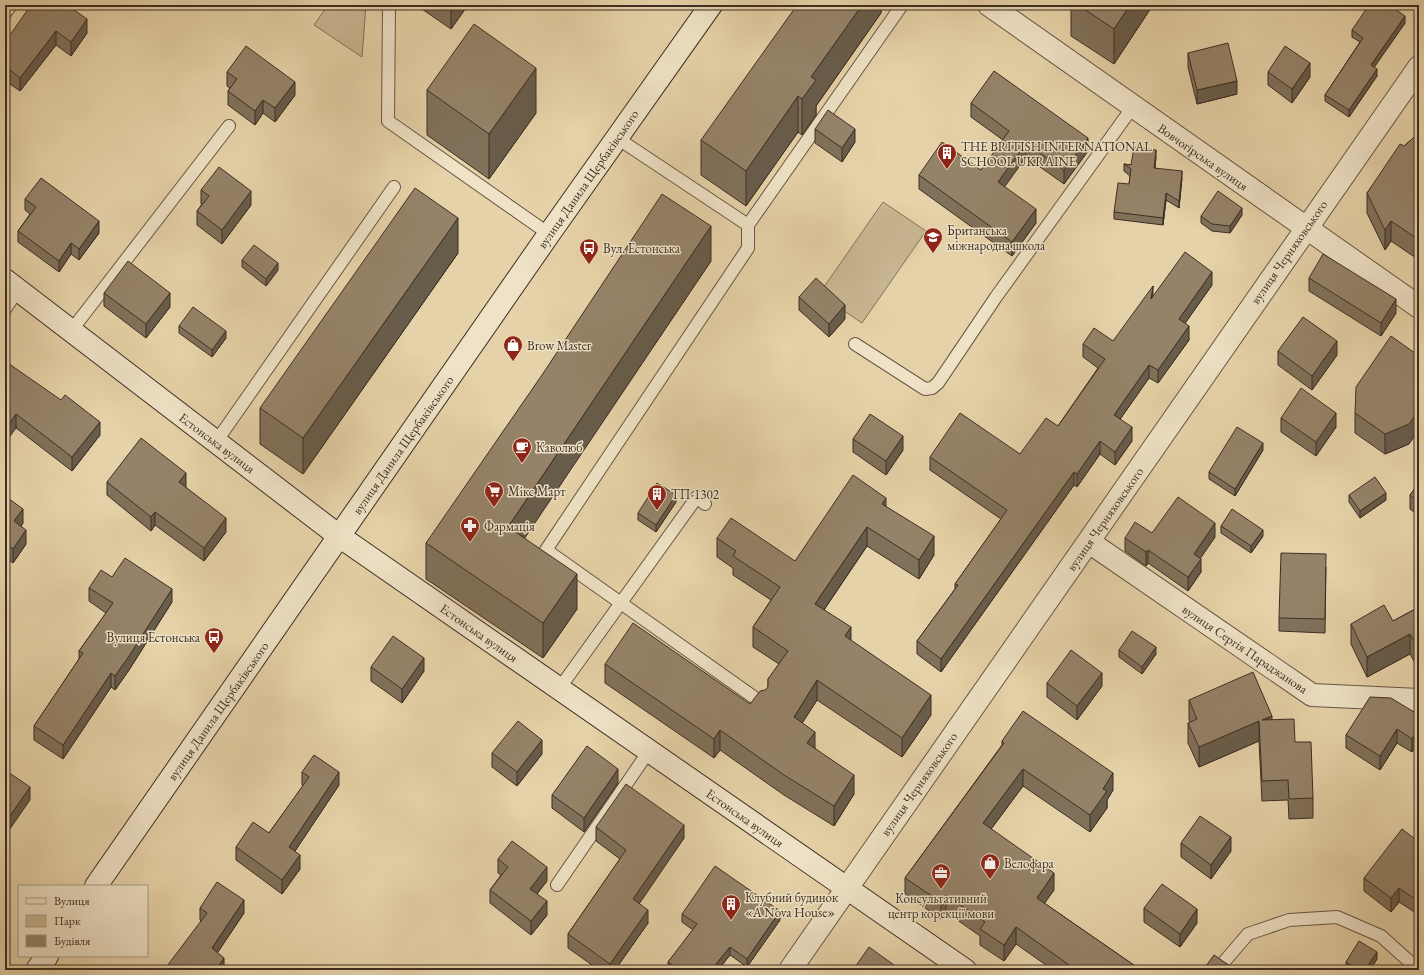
<svg xmlns="http://www.w3.org/2000/svg" width="1424" height="975" viewBox="0 0 1424 975" font-family="'EB Garamond',serif">
	<rect width="100%" height="100%" fill="#e6d2a8"/>
	<filter id="stains"><feTurbulence type="fractalNoise" baseFrequency=".005" numOctaves="4"/><feColorMatrix values="0 0 0 0 .2 0 0 0 0 .09 0 0 0 0 .02 0 0 0 .5 -.17"/></filter>
	<radialGradient id="worn" r=".72"><stop offset=".6" stop-color="#630" stop-opacity="0"/><stop offset="1" stop-color="#630" stop-opacity=".3"/></radialGradient>
	<path fill="#c9b692" stroke="#83725b" d="M328 5H366L362 57 314 25Z
		M883 202 926 231 862 323 819 294Z"/>
	<g fill="none" stroke-linecap="round" stroke-linejoin="round">
		<defs>
			<path id="lane" d="M389 5 388 121 549 234
				M5 13 11 5
				M617 138 748 225
				M5 309 18 290
				M71 331 229 126
				M855 344 925 389 932 388 938 383 996 297 1132 108
				M216 442 394 187
				M559 689 697 497 705 504
				M762 703 546 550 748 248V225L902 5
				M557 885 649 751
				M1217 970 1248 934 1289 920 1337 917 1381 936 1412 964 1415 970"/>
			<path id="street" d="M989 5 1419 307
				M1089 542 1312 695 1419 700
				M790 970 1419 67"/>
			<path id="secondary" d="M5 280 339 536 965 970
				M96 886 549 234 711 5
				M37 970 47 956"/>
		</defs>
		<use href="#lane" stroke="#675745" stroke-width="14"/>
		<use href="#street" stroke="#675745" stroke-width="24"/>
		<use href="#secondary" stroke="#3d2e24" stroke-width="24"/>
		<use href="#lane" stroke="#efe2c6" stroke-width="12"/>
		<use href="#street" stroke="#efe2c6" stroke-width="22"/>
		<use href="#secondary" stroke="#efe2c6" stroke-width="22"/>
	</g>
	<path fill="#80715a" stroke="#3d2e24" d="M68 5V6L87 33 71 56 56 45 20 91 10 84 6 90 5 89V42Z
		M416 5H468L451 29Z
		M881 5V13L816 106V115L802 135 798 132 746 206 701 175V140Z
		M1071 5H1153L1114 64 1071 36Z
		M1405 23 1374 67 1377 76 1349 117 1325 101V95L1360 42 1352 37V30Z
		M1188 53 1237 94 1197 104 1188 67Z
		M227 72 295 95 275 122 263 113 255 125 228 105V91L230 88 227 86Z
		M1268 72 1310 77 1292 103 1268 85Z
		M427 90 536 113 489 179 427 135Z
		M971 103 1088 151 1064 184 1026 157 1004 187 1036 223 1012 256 919 189V175L981 170 1003 140 971 117Z
		M815 129 855 142 842 162 815 143Z
		M1419 133V260L1391 241 1385 250 1367 213V193L1404 146Z
		M1156 157 1155 168 1182 178 1179 208 1166 200 1163 225 1114 219V212L1129 184 1130 176 1124 171V164L1131 165Z
		M201 190 251 205 222 244 197 225V211L202 204H201Z
		M25 199 99 233 79 260 71 254 59 272 18 242V231L30 214 25 210Z
		M1242 215 1230 233 1212 231 1201 223V216Z
		M458 253 303 474 260 444V408Z
		M242 260 278 270 266 286 242 267Z
		M711 261 524 538 577 609 543 658 426 579V543Z
		M1309 278 1396 313 1381 336 1309 291Z
		M1212 285 1185 323 1189 340 1158 383 1149 378 1120 419 1132 441 1115 465 1100 454 1077 487 1074 485 941 672 917 654V641L955 589V584L1001 519 930 470V457L1020 454 1058 426 1098 368 1083 357V344L1113 341 1153 297Z
		M104 293 170 307 146 338 104 306Z
		M799 297 845 319 829 337 799 310Z
		M179 326 226 338 212 357 179 333Z
		M1278 351 1337 355 1312 390 1278 365Z
		M5 361 100 435 72 471 16 428Z
		M1355 413 1409 444 1385 454 1355 433Z
		M1281 418 1336 427 1316 456 1281 432Z
		M853 439 903 450 886 475 853 452Z
		M1263 450 1235 496 1209 479V472Z
		M107 482 186 487 226 532 204 561 155 525 151 531 107 495Z
		M1419 483V516L1410 509V495Z
		M1349 495 1386 500 1360 518 1349 502Z
		M5 496 23 523 21 526 26 544 13 563 5 557Z
		M676 502 656 532 638 520V513Z
		M886 506 934 555 919 579 867 546 824 610 851 641 931 715 902 757 817 700 802 723 815 748 854 794 834 826 784 795 720 750 714 758 605 683V664L750 704 768 688V679L779 664 753 647V627L771 600 733 575V568L717 557V538L795 561Z
		M1221 526 1263 536 1251 553 1221 533Z
		M1152 533 1215 537 1200 558 1201 572 1188 591 1148 563 1146 566 1125 551V538Z
		M1326 567 1325 633 1279 631V618Z
		M112 577 172 602 129 670 115 690 111 687 63 759 34 740V726L79 659V651L106 613 89 601V588Z
		M1419 607V670L1410 654 1367 677 1351 644V624L1393 621Z
		M1119 650 1156 654 1142 674 1119 657Z
		M371 667 424 671 402 703 371 681Z
		M1047 683 1102 686 1077 720 1047 697Z
		M1189 700 1272 720 1295 742 1313 798V818L1289 819 1288 800 1262 801 1259 741 1199 767 1188 743V723L1190 722 1189 720Z
		M1419 715 1412 752 1397 743 1380 770 1346 748V735Z
		M1002 741 1113 790 1107 800V808L1090 832 1023 786 991 829 1054 890 1044 903 1141 970H1053L1016 944 1004 961 980 945V936L946 912 941 919 905 894V878L1002 745Z
		M492 753 542 754 517 786 492 767Z
		M302 772 339 785 295 851 300 869 282 894 236 860V847L269 833 303 786 302 785Z
		M618 783 584 832 552 808V795Z
		M596 827 684 838 639 903 648 923 615 970H599L568 948V934L620 859 596 841Z
		M1419 842V915L1399 902 1391 912 1364 891V878Z
		M1181 843 1231 851 1211 879 1181 857Z
		M498 859 547 881 537 894 547 915 531 935 490 903V890L501 875 498 873Z
		M200 908 244 913 217 953 224 970 201 921 200 920Z
		M1144 908 1197 923 1180 947 1144 922Z
		M682 914 780 920 747 967 730 955 718 970H668V962L693 930 682 922Z
		M1377 959 1370 970H1347L1346 969V962Z"/>
	<path fill="#685c4a" stroke="#3d2e24" d="M451 5H468L451 29Z
		M862 5H881V13L816 106V115L802 135V99L811 77Z
		M1130 5H1153L1114 64V29Z
		M1405 16V23L1371 72V65Z
		M87 19V33L71 56V42Z
		M56 31V45L20 91V78Z
		M1310 63V77L1292 103V89Z
		M536 68V113L489 179V134Z
		M1377 69V76L1349 117V110Z
		M10 70V84L6 90V76Z
		M1237 81V94L1197 104V90Z
		M295 82V95L275 122V108Z
		M798 96V132L746 206V171Z
		M263 100V113L255 125V111Z
		M855 129V142L842 162V148Z
		M1088 138V151L1064 184V170Z
		M1026 143V157L998 196V182Z
		M1156 150V157L1154 175V168Z
		M8 161V174L5 179V165Z
		M1182 171V178L1179 208V201Z
		M251 191V205L222 244V230Z
		M1166 193V200L1163 225V218Z
		M1242 208V215L1230 233V226Z
		M1036 209V223L1012 256V242Z
		M458 218V253L303 474V438Z
		M99 221V233L79 260V249Z
		M1391 221V241L1385 250V230Z
		M711 226V261L508 563V527Z
		M71 243V254L59 272V261Z
		M278 263V270L266 286V279Z
		M1212 272V285L1179 332V319Z
		M1153 286V299H1151Z
		M170 293V307L146 338V324Z
		M1396 299V313L1381 336V323Z
		M845 305V319L829 337V324Z
		M1189 326V340L1158 383V370Z
		M226 331V338L212 357V350Z
		M1337 341V355L1312 390V376Z
		M1149 365V378L1114 428V415Z
		M1419 410V430L1409 444 1385 454V434Z
		M1336 413V427L1316 456V442Z
		M16 414V428L5 443V430Z
		M100 422V435L72 471V457Z
		M1132 427V441L1115 465V452Z
		M903 436V450L886 475V461Z
		M1100 441V454L1077 487V474Z
		M1263 443V450L1235 496V489Z
		M1074 472V485L941 672V659Z
		M186 473V487L179 496V482Z
		M1386 493V500L1360 518V511Z
		M676 495V502L656 532V525Z
		M886 498V517L882 504Z
		M23 509V523L14 535V521Z
		M155 512V525L151 531V517Z
		M226 518V532L204 561V548Z
		M1215 523V537L1194 568V554Z
		M867 527V546L815 623V604Z
		M26 530V544L13 563V549Z
		M1263 530V536L1251 553V546Z
		M934 536V555L919 579V560Z
		M1148 550V563L1146 566V552Z
		M1201 559V572L1188 591V577Z
		M577 574V609L543 658V623Z
		M172 589V602L129 670 115 690V676Z
		M851 627V646L845 636Z
		M1410 634V654L1367 677V657Z
		M1156 647V654L1142 674V667Z
		M424 658V671L402 703V689Z
		M111 673V687L63 759V745Z
		M1102 673V686L1077 720V706Z
		M817 680V700L794 736V717Z
		M931 695V715L902 757V738Z
		M1272 716V736L1262 720Z
		M1259 721V741L1199 767V747Z
		M1419 727V741L1412 752V739Z
		M1397 729V743L1380 770V756Z
		M720 730V750L714 758V739Z
		M815 732V751L807 743Z
		M542 740V754L517 786V772Z
		M618 769V783L584 832V818Z
		M1023 769V786L983 840V823Z
		M339 772V785L289 860V847Z
		M1113 773V790L1107 800V808L1090 832V815L1103 789Z
		M854 775V794L834 826V806Z
		M30 787V800L5 836V823Z
		M684 825V838L633 913V899Z
		M1231 837V851L1211 879V865Z
		M300 855V869L282 894V880Z
		M547 867V881L530 902V889Z
		M1054 873V890L1037 914V898Z
		M1399 888V902L1391 912V898Z
		M946 895V912L941 919V902Z
		M244 900V913L212 961V948Z
		M547 901V915L531 935V921Z
		M1197 909V923L1180 947V934Z
		M648 910V923L615 970H610V964Z
		M780 911V920L747 967V959Z
		M1016 927V944L1004 961V945Z
		M730 947V955L718 970H711Z
		M1377 952V959L1370 970H1365Z
		M224 958V970H216Z"/>
	<path fill="#958369" stroke="#3d2e24" d="M31 5H67L87 19 71 42 56 31 20 78 10 70 6 76 5 75V42Z
		M797 5H862L811 77 816 80 802 99 798 96 746 171 701 140Z
		M1078 5H1130L1114 29Z
		M1369 5H1389L1405 16 1371 65 1377 69 1349 110 1325 95 1363 38 1352 30Z
		M474 24 536 68 489 134 427 90Z
		M1228 43 1237 81 1197 90 1188 53Z
		M246 46 295 82 275 108 263 100 255 111 228 91 237 79 227 72Z
		M1285 46 1310 63 1292 89 1268 72Z
		M994 71 1088 138 1064 170 1026 143 998 182 1036 209 1012 242 919 175 942 142 981 170 1009 131 971 103Z
		M828 110 855 129 842 148 815 129Z
		M1419 133V240L1391 221 1385 230 1367 193 1400 144 1404 146Z
		M1134 147 1156 150 1154 168 1182 171 1179 201 1166 193 1163 218 1114 212 1118 183 1129 184 1131 169 1124 164 1131 165Z
		M5 158 8 161 5 165Z
		M219 167 251 191 222 230 197 211 209 196 201 190Z
		M41 178 99 221 79 249 71 243 59 261 18 231 36 207 25 199Z
		M415 188 458 218 303 438 260 408Z
		M1218 191 1242 208 1230 226 1212 224 1201 216Z
		M662 194 711 226 508 527 577 574 543 623 426 543 542 375Z
		M254 245 278 263 266 279 242 260Z
		M1185 252 1212 272 1179 319 1189 326 1158 370 1149 365 1114 415 1132 427 1115 452 1100 441 1077 474 1074 472 941 659 917 641 958 585 955 584 1007 510 930 457 960 413 1020 454 1046 418 1058 426 1105 359 1083 344 1094 328 1113 341 1153 286 1151 299Z
		M1323 254 1396 299 1381 323 1309 278Z
		M128 261 170 293 146 324 104 293Z
		M816 278 845 305 829 324 799 297Z
		M193 307 226 331 212 350 179 326Z
		M1303 317 1337 341 1312 376 1278 351Z
		M1391 336 1419 356V410L1409 424 1385 434 1355 413 1356 387Z
		M5 361 61 400 65 395 100 422 72 457 16 414 5 430Z
		M1301 388 1336 413 1316 442 1281 418Z
		M870 414 903 436 886 461 853 439Z
		M1237 427 1263 443 1235 489 1209 472Z
		M141 438 186 473 179 482 226 518 204 548 155 512 151 517 107 482Z
		M853 475 886 498 882 504 934 536 919 560 867 527 815 604 851 627 845 636 931 695 902 738 817 680 794 717 815 732 807 743 854 775 834 806 784 775 720 730 714 739 605 664 633 623 750 704 760 691 765 690 768 687V679L788 651 753 627 780 587 733 556 736 551 717 538 731 518 795 561Z
		M1375 477 1386 493 1360 511 1349 495Z
		M657 483 676 495 656 525 638 513Z
		M1419 483V502L1410 495Z
		M5 496 23 509 14 521 26 530 13 549 5 544Z
		M1178 497 1215 523 1194 554 1201 559 1188 577 1148 550 1146 552 1125 538 1135 522 1152 533Z
		M1232 509 1263 530 1251 546 1221 526Z
		M1281 553 1326 554 1325 619 1279 618Z
		M125 558 172 589 129 656 115 676 111 673 63 745 34 726 83 653 79 651 113 603 89 588 101 570 112 577Z
		M1384 605 1393 621 1419 607V650L1410 634 1367 657 1351 624Z
		M1132 631 1156 647 1142 667 1119 650Z
		M393 636 424 658 402 689 371 667Z
		M1071 650 1102 673 1077 706 1047 683Z
		M1253 672 1272 716 1262 720 1294 719 1295 742H1311L1313 798 1289 799 1288 780 1262 781 1259 721 1199 747 1188 723 1197 719 1189 700Z
		M1370 697 1391 698 1419 715V727L1412 739 1397 729 1380 756 1346 735Z
		M1023 711 1113 773 1103 789 1107 791 1090 815 1023 769 983 823 1054 873 1037 898 1141 970H1076L1016 927 1004 945 980 929 985 922 946 895 941 902 905 878 1004 743 1002 741Z
		M518 721 542 740 517 772 492 753Z
		M587 746 618 769 584 818 552 795Z
		M314 755 339 772 289 847 300 855 282 880 236 847 253 822 269 833 309 777 302 772Z
		M5 770 30 787 5 823Z
		M626 784 684 825 633 899 648 910 610 964 568 934 626 850 596 827Z
		M1200 816 1231 837 1211 865 1181 843Z
		M1402 829 1419 842V902L1399 888 1391 898 1364 878Z
		M512 841 547 867 530 889 547 901 531 921 490 890 508 867 498 859Z
		M715 866 780 911 747 959 730 947 711 970H675L677 968 668 962 697 924 682 914Z
		M217 882 244 900 212 948 224 958 216 970H164L207 913 200 908Z
		M1162 884 1197 909 1180 934 1144 908Z
		M1359 941 1377 952 1365 970H1358L1346 962Z
		M869 947 901 970H853Z
		M1214 955 1236 970H1203Z"/>
	<defs>
		<symbol id="building-pin" viewBox="-11 -11 22 30"><path d="M0 17L-7.5 6A9.5 9.5 0 1 1 7.5 6Z" fill="#8f2418" stroke="#efe2c6"/><path d="M-4-6H4V6H1V3H-1V6H-4ZM-2.5-4.3h1.7v1.8h-1.7ZM.8-4.3h1.7v1.8H.8ZM-2.5-1h1.7V.8h-1.7ZM.8-1h1.7V.8H.8Z" fill="#fff"/></symbol>
		<symbol id="school-pin" viewBox="-11 -11 22 30"><path d="M0 17L-7.5 6A9.5 9.5 0 1 1 7.5 6Z" fill="#8f2418" stroke="#efe2c6"/><path d="M0-5L7-2L0 1L-7-2ZM-4 1L0 2.5L4 1V4Q0 6-4 4Z" fill="#fff"/></symbol>
		<symbol id="bus-pin" viewBox="-11 -11 22 30"><path d="M0 17L-7.5 6A9.5 9.5 0 1 1 7.5 6Z" fill="#8f2418" stroke="#efe2c6"/><path d="M-5-6H5V4H4V6H2V4H-2V6H-4V4H-5ZM-3.5-4V0h7V-4ZM-3.5 1.2v1.5H-2V1.2ZM2 1.2v1.5H3.5V1.2Z" fill="#fff"/></symbol>
		<symbol id="shop-pin" viewBox="-11 -11 22 30"><path d="M0 17L-7.5 6A9.5 9.5 0 1 1 7.5 6Z" fill="#8f2418" stroke="#efe2c6"/><path d="M-5-2.5h2.3a2.7 3.5 0 0 1 5.4 0H5L5.5 6h-11ZM-1.5-2.5h3a1.5 2.3 0 0 0-3 0Z" fill="#fff"/></symbol>
		<symbol id="cafe-pin" viewBox="-11 -11 22 30"><path d="M0 17L-7.5 6A9.5 9.5 0 1 1 7.5 6Z" fill="#8f2418" stroke="#efe2c6"/><path d="M-5.5-4.5H6V0H3Q3 3.5 0 3.5H-2.5Q-5.5 3.5-5.5 0ZM3-3.2v2h1.7v-2ZM-6 4.5H4V6H-6Z" fill="#fff"/></symbol>
		<symbol id="supermarket-pin" viewBox="-11 -11 22 30"><path d="M0 17L-7.5 6A9.5 9.5 0 1 1 7.5 6Z" fill="#8f2418" stroke="#efe2c6"/><path d="M-6-5.5h2.5l.6 2H6L4.5 2H-2.5L-4.4-4H-6ZM-1.5 3.2a1.3 1.3 0 1 0 .1 0ZM3 3.2a1.3 1.3 0 1 0 .1 0Z" fill="#fff"/></symbol>
		<symbol id="pharmacy-pin" viewBox="-11 -11 22 30"><path d="M0 17L-7.5 6A9.5 9.5 0 1 1 7.5 6Z" fill="#8f2418" stroke="#efe2c6"/><path d="M-2-6h4v4h4v4h-4v4h-4v-4h-4v-4h4Z" fill="#fff"/></symbol>
		<symbol id="office-pin" viewBox="-11 -11 22 30"><path d="M0 17L-7.5 6A9.5 9.5 0 1 1 7.5 6Z" fill="#8f2418" stroke="#efe2c6"/><path d="M-6-3h4V-5.5h4V-3h4V5H-6ZM-1-4.5V-3h2v-1.5ZM-6 0V1H6V0Z" fill="#fff"/></symbol>
	</defs>
	<g fill-rule="evenodd">
		<use href="#building-pin" x="936" y="142" width="22" height="30"/>
		<use href="#school-pin" x="922" y="226" width="22" height="30"/>
		<use href="#bus-pin" x="578" y="237" width="22" height="30"/>
		<use href="#shop-pin" x="502" y="334" width="22" height="30"/>
		<use href="#cafe-pin" x="511" y="436" width="22" height="30"/>
		<use href="#supermarket-pin" x="483" y="480" width="22" height="30"/>
		<use href="#building-pin" x="646" y="483" width="22" height="30"/>
		<use href="#pharmacy-pin" x="459" y="515" width="22" height="30"/>
		<use href="#bus-pin" x="203" y="626" width="22" height="30"/>
		<use href="#shop-pin" x="979" y="852" width="22" height="30"/>
		<use href="#office-pin" x="930" y="862" width="22" height="30"/>
		<use href="#building-pin" x="720" y="893" width="22" height="30"/>
	</g>
	<g text-anchor="middle" dominant-baseline="central" stroke-width="3" stroke-linejoin="round" paint-order="stroke">
		<g font-size="13" fill="#3d2e24" stroke="#efe2c6" text-anchor="start">
			<text x="961" y="146">THE BRITISH INTERNATIONAL<tspan x="961" dy="15">SCHOOL UKRAINE</tspan></text>
			<text x="947" y="230">Британська<tspan x="947" dy="15">міжнародна школа</tspan></text>
			<text x="603" y="248">Вул. Естонська</text>
			<text x="527" y="345">Brow Master</text>
			<text x="536" y="447">Каволюб</text>
			<text x="508" y="491">Мікс Март</text>
			<text x="671" y="494">ТП-1302</text>
			<text x="484" y="526">Фармація</text>
			<text x="200" y="637" text-anchor="end">Вулиця Естонська</text>
			<text x="1004" y="863">Велофара</text>
			<text x="745" y="897">Клубний будинок<tspan x="745" dy="15">«A Nova House»</tspan></text>
			<text x="941" y="898" text-anchor="middle">Консультативний<tspan x="941" dy="15">центр корекції мови</tspan></text>
		</g>
		<g font-size="13" fill="#3d2e24" stroke="#efe2c6">
			<text transform="translate(1203 157) rotate(35)">Вовчогірська вулиця</text>
			<text transform="translate(588 179) rotate(-55)">вулиця Данила Щербаківського</text>
			<text transform="translate(1289 252) rotate(-55)">вулиця Черняховського</text>
			<text transform="translate(217 443) rotate(37)">Естонська вулиця</text>
			<text transform="translate(403 445) rotate(-55)">вулиця Данила Щербаківського</text>
			<text transform="translate(1105 519) rotate(-55)">вулиця Черняховського</text>
			<text transform="translate(479 633) rotate(35)">Естонська вулиця</text>
			<text transform="translate(1245 649) rotate(34)">вулиця Сергія Параджанова</text>
			<text transform="translate(218 711) rotate(-55)">вулиця Данила Щербаківського</text>
			<text transform="translate(919 784) rotate(-55)">вулиця Черняховського</text>
			<text transform="translate(745 818) rotate(35)">Естонська вулиця</text>
		</g>
	</g>
	<rect width="1424" height="975" fill="none" stroke="#e6d2a8" stroke-width="20"/>
	<rect x="6" y="6" width="1412" height="963" fill="none" stroke="#3d2e24" stroke-width="2"/>
	<rect x="10" y="10" width="1404" height="955" fill="none" stroke="#3d2e24"/>
	<rect x="18" y="885" width="130" height="72" fill="#efe2c6" stroke="#a89a85"/>
	<rect x="26" y="898" width="20" height="6" fill="#efe2c6" stroke="#a89a85"/>
	<text x="54" y="905" font-size="12" fill="#3d2e24">Вулиця</text>
	<rect x="26" y="915" width="20" height="12" fill="#c9b692" stroke="#a89a85"/>
	<text x="54" y="925" font-size="12" fill="#3d2e24">Парк</text>
	<rect x="26" y="935" width="20" height="12" fill="#958369" stroke="#a89a85"/>
	<text x="54" y="945" font-size="12" fill="#3d2e24">Будівля</text>
	<rect width="100%" height="100%" filter="url(#stains)"/>
	<rect width="100%" height="100%" fill="url(#worn)"/>
</svg>
